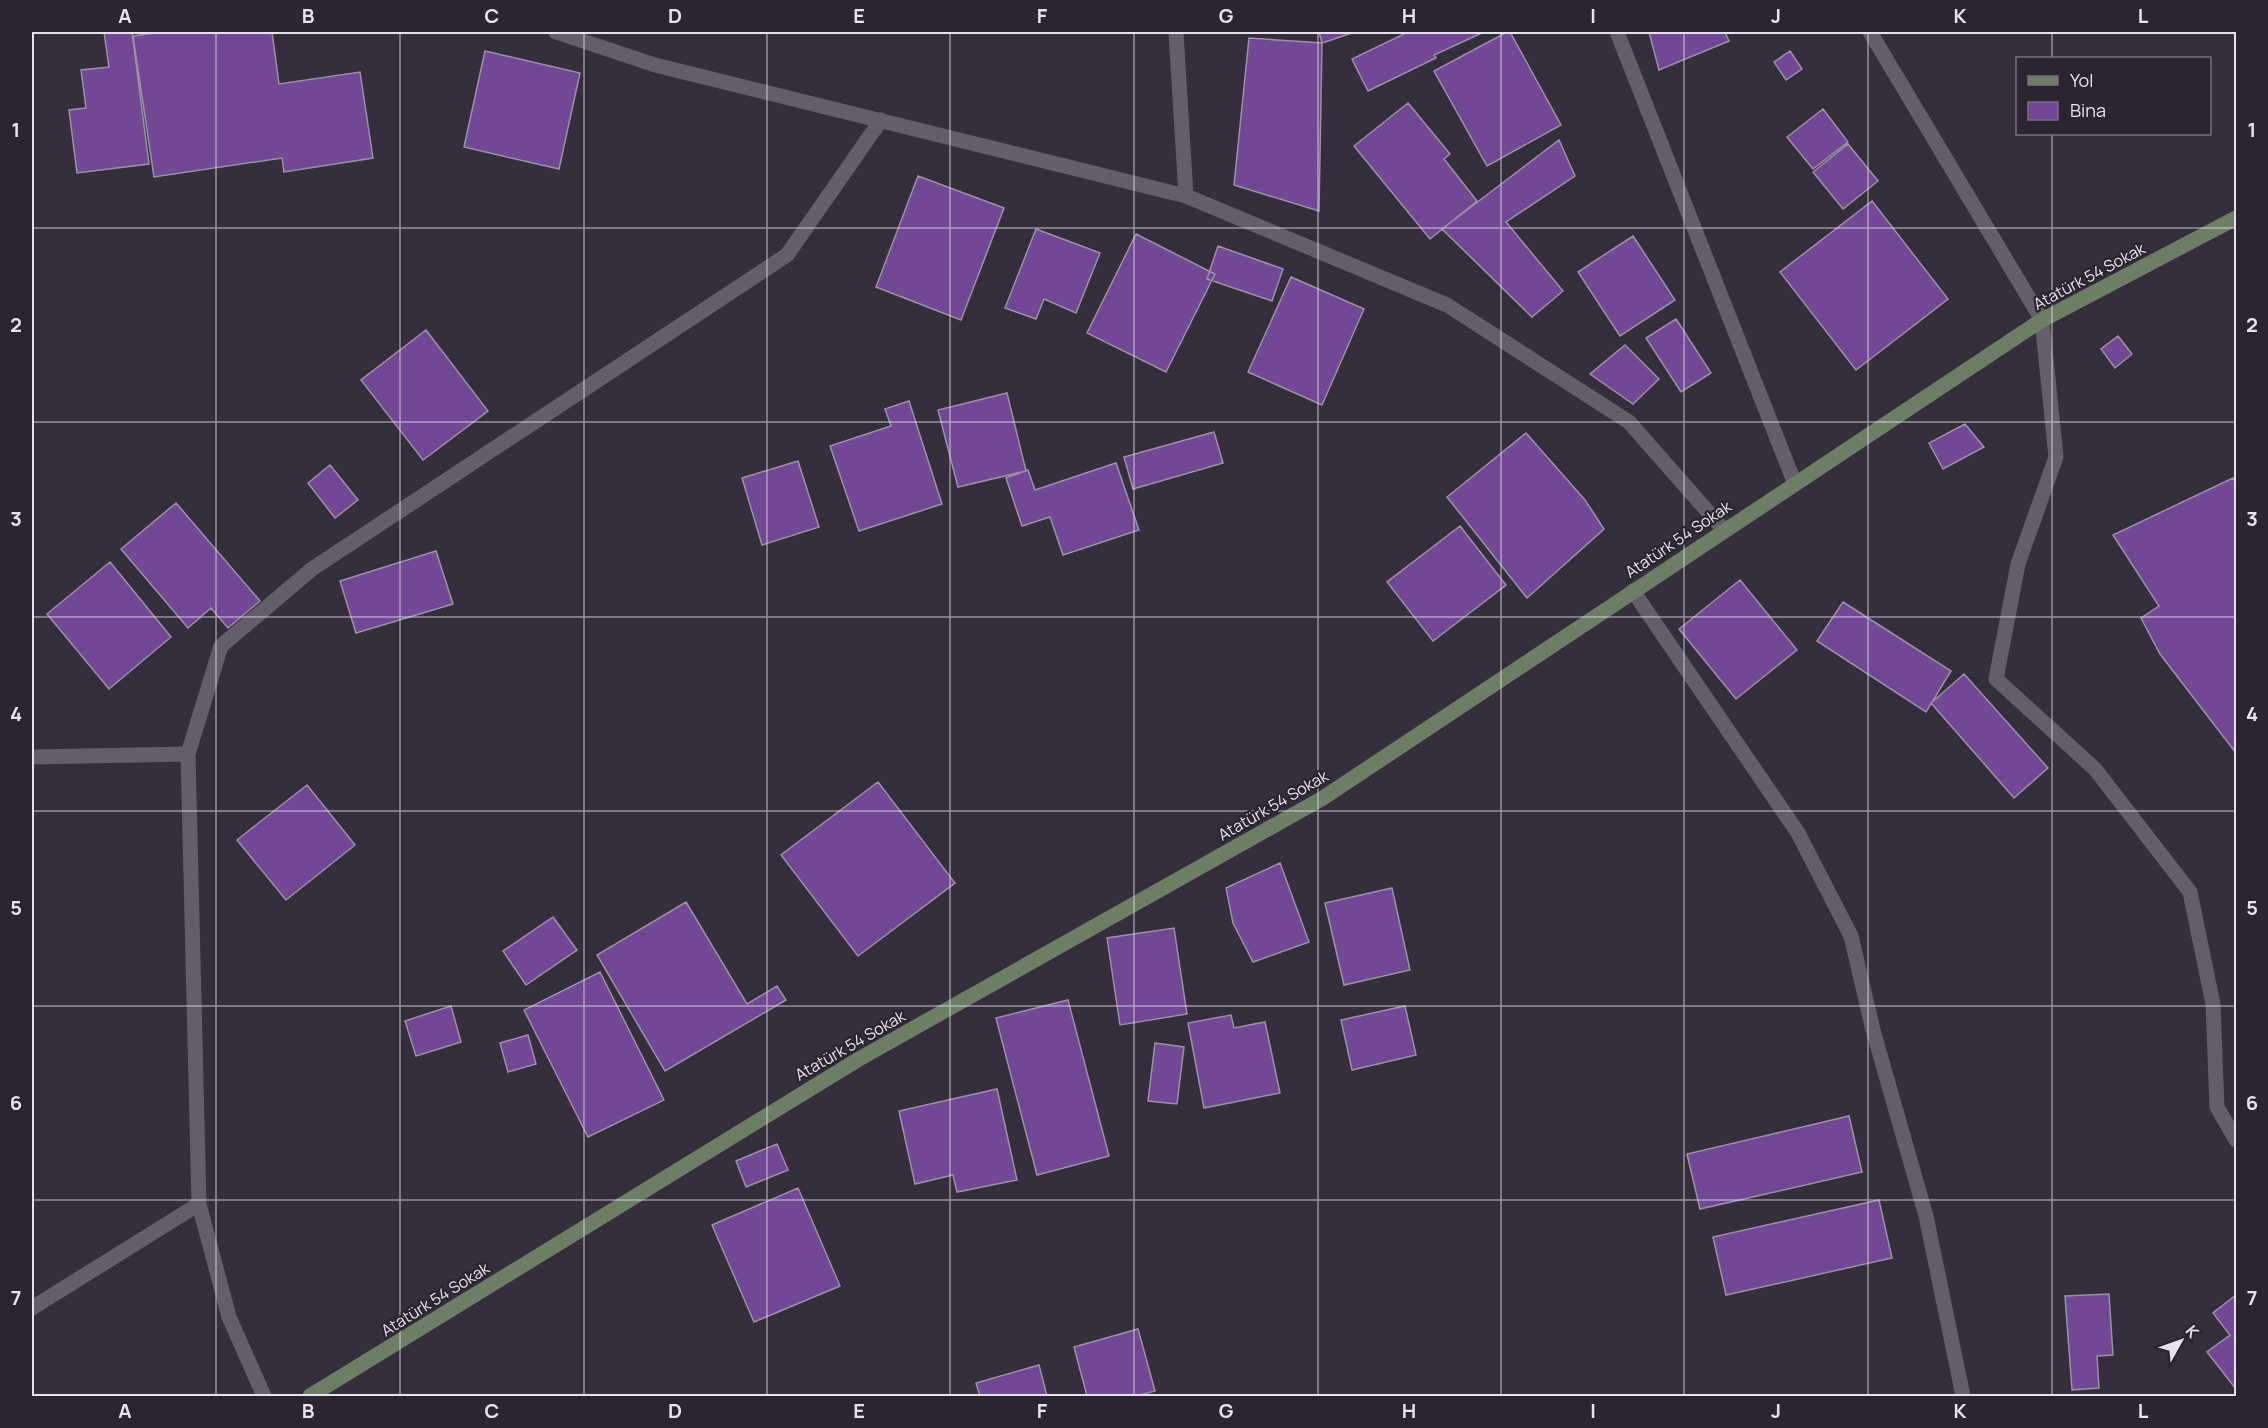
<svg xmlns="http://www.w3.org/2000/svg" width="2268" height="1428" viewBox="0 0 2268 1428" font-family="Manrope,sans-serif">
	<rect width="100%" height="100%" fill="#352e3c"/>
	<path fill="#724796" stroke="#9a92a3" stroke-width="1.5" d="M104 32H132L149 164 77 173 69 110 86 108 81 70 109 67Z
		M162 32H272L279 84 360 72 373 158 284 172 282 158 154 177 133 36Z
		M1319 32H1355L1322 43Z
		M1408 32H1484L1434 55 1436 58 1368 91 1352 59Z
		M1507 32H1510L1561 125 1487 166 1434 71Z
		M1649 32H1725L1729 41 1659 70Z
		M1249 38 1322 43 1319 211 1234 185Z
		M485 51 580 73 559 169 464 147Z
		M1790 51 1802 69 1786 80 1774 62Z
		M1408 103 1450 154 1444 159 1477 201 1430 239 1354 146Z
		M1823 109 1848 142 1813 169 1787 137Z
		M1559 140 1575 176 1506 222 1563 291 1532 317 1442 229Z
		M1848 144 1878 181 1843 209 1813 172Z
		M918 176 1004 208 961 320 876 287Z
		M1872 201 1948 299 1856 370 1780 272Z
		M1036 229 1100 253 1076 313 1044 299 1036 319 1005 308Z
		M1136 234 1215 274 1166 372 1087 333Z
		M1633 236 1675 300 1620 336 1578 272Z
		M1218 246 1283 269 1272 301 1207 279Z
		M1291 277 1364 309 1322 405 1248 372Z
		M1676 319 1711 373 1681 392 1646 338Z
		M426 330 488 411 423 460 361 380Z
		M2118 336 2132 354 2115 368 2101 349Z
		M1625 345 1659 379 1633 404 1590 374Z
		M1007 393 1026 471 958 487 938 410Z
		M909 401 942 504 859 531 830 446 891 426 885 409Z
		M1965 424 1984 447 1943 469 1929 443Z
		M1214 432 1223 463 1133 489 1124 457Z
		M1526 433 1585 500 1604 529 1527 598 1447 497Z
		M798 461 819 527 762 545 742 478Z
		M1116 463 1139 530 1063 555 1050 517 1022 526 1006 478 1028 470 1035 490Z
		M330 465 358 500 335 518 308 483Z
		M2233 478 2236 483V753L2160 654 2141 618 2159 606 2113 535Z
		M176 503 260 601 228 628 211 608 188 628 121 549Z
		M1460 526 1506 585 1433 641 1387 582Z
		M436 551 453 604 356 633 340 581Z
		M110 562 171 637 109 689 47 614Z
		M1740 580 1797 650 1736 699 1679 629Z
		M1843 602 1951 671 1926 712 1817 641Z
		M1964 674 2048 768 2014 798 1931 703Z
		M878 782 955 883 858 956 781 855Z
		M307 785 355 845 286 900 237 840Z
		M1280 863 1309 942 1253 962 1233 923 1226 888Z
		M1392 888 1410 970 1344 985 1325 903Z
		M686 902 747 1004 777 986 786 1000 665 1071 597 955Z
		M553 917 577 950 526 985 503 951Z
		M1174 928 1187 1014 1120 1025 1107 938Z
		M600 972 664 1100 588 1137 524 1010Z
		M1068 1000 1109 1156 1037 1175 996 1018Z
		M451 1006 461 1042 416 1056 405 1021Z
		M1405 1006 1416 1055 1352 1070 1341 1020Z
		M1231 1015 1234 1028 1265 1022 1280 1093 1204 1108 1188 1023Z
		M528 1035 536 1064 508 1072 500 1043Z
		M1155 1043 1184 1047 1177 1104 1148 1101Z
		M997 1089 1017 1180 957 1192 953 1175 915 1184 899 1111Z
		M1849 1116 1862 1172 1700 1209 1687 1154Z
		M777 1144 788 1170 746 1187 736 1161Z
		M798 1188 840 1286 754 1322 712 1225Z
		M1879 1200 1892 1258 1726 1295 1713 1237Z
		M2109 1294 2113 1355 2097 1356 2099 1388 2072 1390 2065 1296Z
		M2236 1295V1389L2207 1352 2230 1335 2213 1313Z
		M1138 1329 1155 1391 1136 1396H1087L1074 1347Z
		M1039 1365 1047 1396H980L976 1383Z"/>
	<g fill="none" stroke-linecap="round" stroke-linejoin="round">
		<path stroke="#645d6c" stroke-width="15" d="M32 757 188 754
			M32 1308 199 1204"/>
		<path stroke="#645d6c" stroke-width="15" d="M556 32 655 65 1186 196 1447 305 1629 422 1724 530
			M1176 32 1186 196
			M1617 32 1795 484
			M1870 32 2042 320 2056 457 2018 564 1996 679 2095 769 2190 892 2213 1004 2217 1107 2236 1140
			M1633 591 1798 833 1851 936 1873 1030 1926 1216 1963 1396
			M264 1396 229 1317 199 1204 188 754 221 646 312 569 787 255 881 120"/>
		<path stroke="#6d7e66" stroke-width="15" d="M310 1396 859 1059 1323 798 2042 320 2236 218"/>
	</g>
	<path fill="none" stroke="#e7e3ec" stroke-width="1.5" stroke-opacity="0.55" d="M216 32V1396M400 32V1396M584 32V1396M767 32V1396M950 32V1396M1134 32V1396M1318 32V1396M1501 32V1396M1684 32V1396M1868 32V1396M2052 32V58M2052 134V1396M32 228H2236M32 422H2236M32 617H2236M32 811H2236M32 1006H2236M32 1200H2236"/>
	<g text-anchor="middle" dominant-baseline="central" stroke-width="4.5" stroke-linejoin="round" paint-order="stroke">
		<g font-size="16" fill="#e7e3ec" stroke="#2b2431">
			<text transform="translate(2089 276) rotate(-28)">Atatürk 54 Sokak</text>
			<text transform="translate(1678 539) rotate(-34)">Atatürk 54 Sokak</text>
			<text transform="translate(1273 805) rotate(-30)">Atatürk 54 Sokak</text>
			<text transform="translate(850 1045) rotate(-30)">Atatürk 54 Sokak</text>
			<text transform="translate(435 1299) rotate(-32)">Atatürk 54 Sokak</text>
		</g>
	</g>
	<rect width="2268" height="1428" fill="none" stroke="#2b2431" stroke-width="66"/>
	<rect x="2016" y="57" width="195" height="78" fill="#2b2431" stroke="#76707c" stroke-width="1.5"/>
	<rect x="2028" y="76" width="30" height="9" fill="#6d7e66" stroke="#76707c" stroke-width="1.5"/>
	<text x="2070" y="87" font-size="18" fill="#e7e3ec">Yol</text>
	<rect x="2028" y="102" width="30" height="18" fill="#724796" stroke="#76707c" stroke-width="1.5"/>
	<text x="2070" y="117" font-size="18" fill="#e7e3ec">Bina</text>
	<g transform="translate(2181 1341) rotate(50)" stroke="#2b2431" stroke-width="4.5" paint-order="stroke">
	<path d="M0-4.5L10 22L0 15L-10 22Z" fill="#e7e3ec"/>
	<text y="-9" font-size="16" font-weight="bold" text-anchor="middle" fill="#e7e3ec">K</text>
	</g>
	<rect x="33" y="33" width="2202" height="1362" fill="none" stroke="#e7e3ec" stroke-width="2"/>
	<g font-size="20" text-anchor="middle" font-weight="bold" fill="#e7e3ec">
		<text x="125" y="23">A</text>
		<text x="308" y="23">B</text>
		<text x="492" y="23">C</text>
		<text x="675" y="23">D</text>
		<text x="859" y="23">E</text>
		<text x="1042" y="23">F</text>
		<text x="1226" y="23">G</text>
		<text x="1409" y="23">H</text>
		<text x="1593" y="23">I</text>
		<text x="1776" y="23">J</text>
		<text x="1960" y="23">K</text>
		<text x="2143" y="23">L</text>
		<text x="16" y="137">1</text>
		<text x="2252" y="137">1</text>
		<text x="16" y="332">2</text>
		<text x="2252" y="332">2</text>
		<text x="16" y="526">3</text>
		<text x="2252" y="526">3</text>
		<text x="16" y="721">4</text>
		<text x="2252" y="721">4</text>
		<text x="16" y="915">5</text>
		<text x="2252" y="915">5</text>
		<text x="16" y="1110">6</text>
		<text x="2252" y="1110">6</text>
		<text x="16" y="1305">7</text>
		<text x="2252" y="1305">7</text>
		<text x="125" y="1418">A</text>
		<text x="308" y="1418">B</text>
		<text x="492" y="1418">C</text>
		<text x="675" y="1418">D</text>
		<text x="859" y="1418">E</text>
		<text x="1042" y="1418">F</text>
		<text x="1226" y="1418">G</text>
		<text x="1409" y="1418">H</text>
		<text x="1593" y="1418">I</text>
		<text x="1776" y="1418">J</text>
		<text x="1960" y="1418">K</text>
		<text x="2143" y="1418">L</text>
	</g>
</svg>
